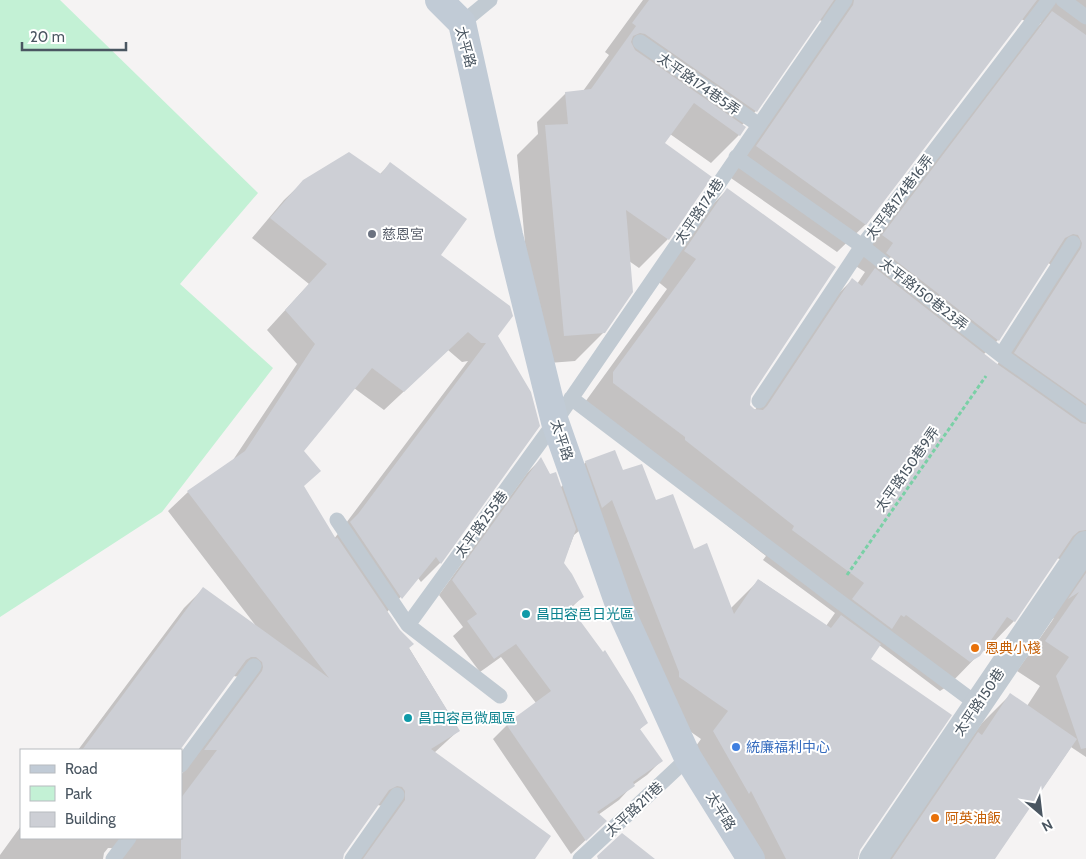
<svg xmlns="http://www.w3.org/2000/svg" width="1086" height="859" viewBox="0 0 1086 859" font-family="Cabin,'Noto Sans TC',sans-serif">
	<rect width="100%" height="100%" fill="#f5f3f3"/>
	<path fill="#c3f1d5" d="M0 0H60L258 193 180 284 273 368 162 512 0 617Z"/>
	<path fill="#0003" fill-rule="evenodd" d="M643 0H1086V757L1071 747 994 859H884L982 723 1010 695 1027 706 1040 686 1017 671 1054 618 1043 625 1065 561 1057 558 1014 621 985 651 983 650 949 685 940 691 879 645 869 660 859 850 856 859H744L686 760 701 739 654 706 584 527 574 535 563 563 582 597 570 609 646 723 639 730 661 761 647 775 633 785 619 800 598 815 591 835 571 854 493 739 507 725 536 703 501 657 480 672 453 636 463 627 439 595 527 473 541 459 550 475 560 488 586 462 623 472 656 502 693 550 731 608 759 580 826 626 835 613 763 560 766 556 580 409 667 289 656 280 698 219 727 190 750 395 749 405 755 410 822 310 852 280 857 284 865 272 854 265 1028 36 1041 23 1035 19 1027 22 1021 19 866 224 837 252 728 176 822 21 819 20 756 111 741 126 739 135 711 163 670 134 663 143 668 239 639 268 629 261 604 332 575 361 536 364 517 155 538 134 537 122 566 93 583 91 609 55 605 52ZM1048 263 1050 264 1054 272 1053 278 997 365 983 355 998 340Z
		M390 164 439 255 497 336 539 426 440 563 421 582 418 578 387 612 459 730 434 753 533 859H359L383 806 377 805 343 853 342 859H120L116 850 111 848H108L104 853 103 859H0V855L21 826V838H181V775L243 692 240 677 233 676 179 750H78L184 608 203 589 256 626 168 511 188 492 233 460 297 364 267 330 309 284 252 238 284 200 304 181 379 175ZM448 350 462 362 468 361 334 539 303 487 302 451 354 388 384 410Z"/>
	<path fill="#cdcfd5" d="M649 0H834L757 112 645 34 640 33 633 36 631 42 635 50 746 127 740 136 694 103 665 143 712 177 669 240 626 210 633 292 605 333 564 336 545 125 568 124 565 92 591 89 636 26 632 23Z
		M854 0H1037L866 225 756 146 853 5Z
		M1052 11 1086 35V404L1014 353 1081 248 1082 243 1078 235 1073 234 1065 238 999 341 886 253 893 243 882 235Z
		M349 152 381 174 390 162 467 219 441 255 510 306 513 316 498 336 531 392 540 426 441 564 436 557 402 599 350 522 358 514 486 343H481L468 332 404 392 372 368 304 451 321 471 304 486 336 539 337 537 400 630 414 644 409 648 460 731 431 749 551 836 535 859H363L405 800V791L402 787 397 786 389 790 344 854 343 859H181V798L217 750H204L262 671 263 667 262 662 256 657H251L246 660 180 750H82L203 587 329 678 187 491 245 451 315 344 285 310 327 264 270 218 303 180Z
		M727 188 836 267 751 396 750 405 754 409 763 410 767 406 852 278 862 286 875 268 996 363 1081 423 1086 424V530L1079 531 1073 536 1015 622 1007 617 980 656 970 662 906 615 904 617 901 615 892 629 852 599 864 583 792 530 794 526 685 440V437L613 383V372L696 259 684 251Z
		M615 450 623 470 642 464 656 500 673 494 694 549 707 543 734 614 758 579 831 628 841 615 881 644 871 659 952 715 860 850 858 859H786L751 791 749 794 713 731 728 711 679 677V672L612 500 602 508 585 461Z
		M541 457 550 474 556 472 576 529 564 563 572 574 584 597 570 607 603 652 605 650 633 695 648 723 640 729 663 761 633 782 635 786 597 812 607 821 586 841 506 724 551 691 516 644 494 659 467 621 477 614 452 580Z
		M1086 573V748L1081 749 1056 676 1069 657 1045 641 1079 592 1068 599Z
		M1010 693 1077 739 995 859H892L978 732 982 735Z
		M622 833 655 859H598L597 856Z"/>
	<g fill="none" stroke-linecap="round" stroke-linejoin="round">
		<path stroke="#7ad0a6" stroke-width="3" stroke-dasharray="4 2.5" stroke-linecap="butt" d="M847 575 986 376"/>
		<path stroke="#c1cad2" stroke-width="15" d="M1063 0 1086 17
			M462 23 490 0
			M640 42 759 125
			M736 157 862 246 1001 355 1086 415
			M1001 355 1073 243
			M571 398 832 596 977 704
			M759 401 862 246 1049 0
			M337 520 408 625 555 422 845 0
			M408 625 500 696
			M181 765 254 666
			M113 859 129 838
			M352 859 397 795
			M580 859 688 758"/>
		<path stroke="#c1cad2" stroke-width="28" d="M873 859 1086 545"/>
		<path stroke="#c1cbd6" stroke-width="28" d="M439 0 462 23 509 235 555 422 622 613 688 758 751 859"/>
	</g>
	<circle fill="#6b7280" stroke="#fff" stroke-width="2" cx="372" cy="234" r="5"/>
	<g fill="#0f9aa8" stroke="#fff" stroke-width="2">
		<circle cx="526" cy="614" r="5"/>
		<circle cx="408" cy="718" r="5"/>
	</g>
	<g fill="#e8710a" stroke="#fff" stroke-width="2">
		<circle cx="975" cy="648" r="5"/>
		<circle cx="935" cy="818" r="5"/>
	</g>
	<circle fill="#3f7fe0" stroke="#fff" stroke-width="2" cx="736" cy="747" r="5"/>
	<g text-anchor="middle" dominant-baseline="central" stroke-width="4" stroke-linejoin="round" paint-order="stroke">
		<g font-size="14" fill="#4a5661" stroke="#fff">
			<text transform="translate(466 47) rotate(75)">太平路</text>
			<text transform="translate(699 84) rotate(35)">太平路174巷5弄</text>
			<text transform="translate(899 197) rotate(-53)">太平路174巷16弄</text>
			<text transform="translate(699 211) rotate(-56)">太平路174巷</text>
			<text transform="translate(924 294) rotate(38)">太平路150巷23弄</text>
			<text transform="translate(562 440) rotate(72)">太平路</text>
			<text transform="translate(907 469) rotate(-55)">太平路150巷9弄</text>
			<text transform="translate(481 524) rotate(-54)">太平路255巷</text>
			<text transform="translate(979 702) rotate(-56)">太平路150巷</text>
			<text transform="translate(634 809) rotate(-43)">太平路211巷</text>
			<text transform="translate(721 811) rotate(58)">太平路</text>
		</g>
		<g font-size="14" fill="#5b616d" stroke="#fff" text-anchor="start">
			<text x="382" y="234">慈恩宮</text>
		</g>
		<g font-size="14" fill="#0d838f" stroke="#fff" text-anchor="start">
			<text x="536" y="614">昌田容邑日光區</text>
			<text x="418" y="718">昌田容邑微風區</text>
		</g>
		<g font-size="14" fill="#c56008" stroke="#fff" text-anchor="start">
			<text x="985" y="648">恩典小棧</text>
			<text x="945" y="818">阿英油飯</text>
		</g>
		<g font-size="14" fill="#366cbe" stroke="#fff" text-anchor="start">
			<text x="746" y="747">統廉福利中心</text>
		</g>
	</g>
	<rect x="20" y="749" width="162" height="90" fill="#ffffff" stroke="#b7bbc0"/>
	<rect x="30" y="765" width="25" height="8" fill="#c1cbd6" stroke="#b7bbc0"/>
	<text x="65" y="774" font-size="15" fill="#4a5661">Road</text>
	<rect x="30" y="786" width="25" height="15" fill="#c3f1d5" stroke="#b7bbc0"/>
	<text x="65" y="799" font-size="15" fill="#4a5661">Park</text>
	<rect x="30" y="812" width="25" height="15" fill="#cdcfd5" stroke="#b7bbc0"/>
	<text x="65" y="824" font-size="15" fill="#4a5661">Building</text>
	<g transform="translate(1041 814) rotate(152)" stroke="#ffffff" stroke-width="4" paint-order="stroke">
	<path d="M0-4L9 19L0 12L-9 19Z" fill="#4a5661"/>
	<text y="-8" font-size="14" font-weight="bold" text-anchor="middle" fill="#4a5661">N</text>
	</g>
	<path d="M22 42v8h104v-8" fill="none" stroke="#4a5661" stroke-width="2.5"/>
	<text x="30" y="42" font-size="15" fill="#4a5661" stroke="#ffffff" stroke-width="4" paint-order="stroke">20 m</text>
</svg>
